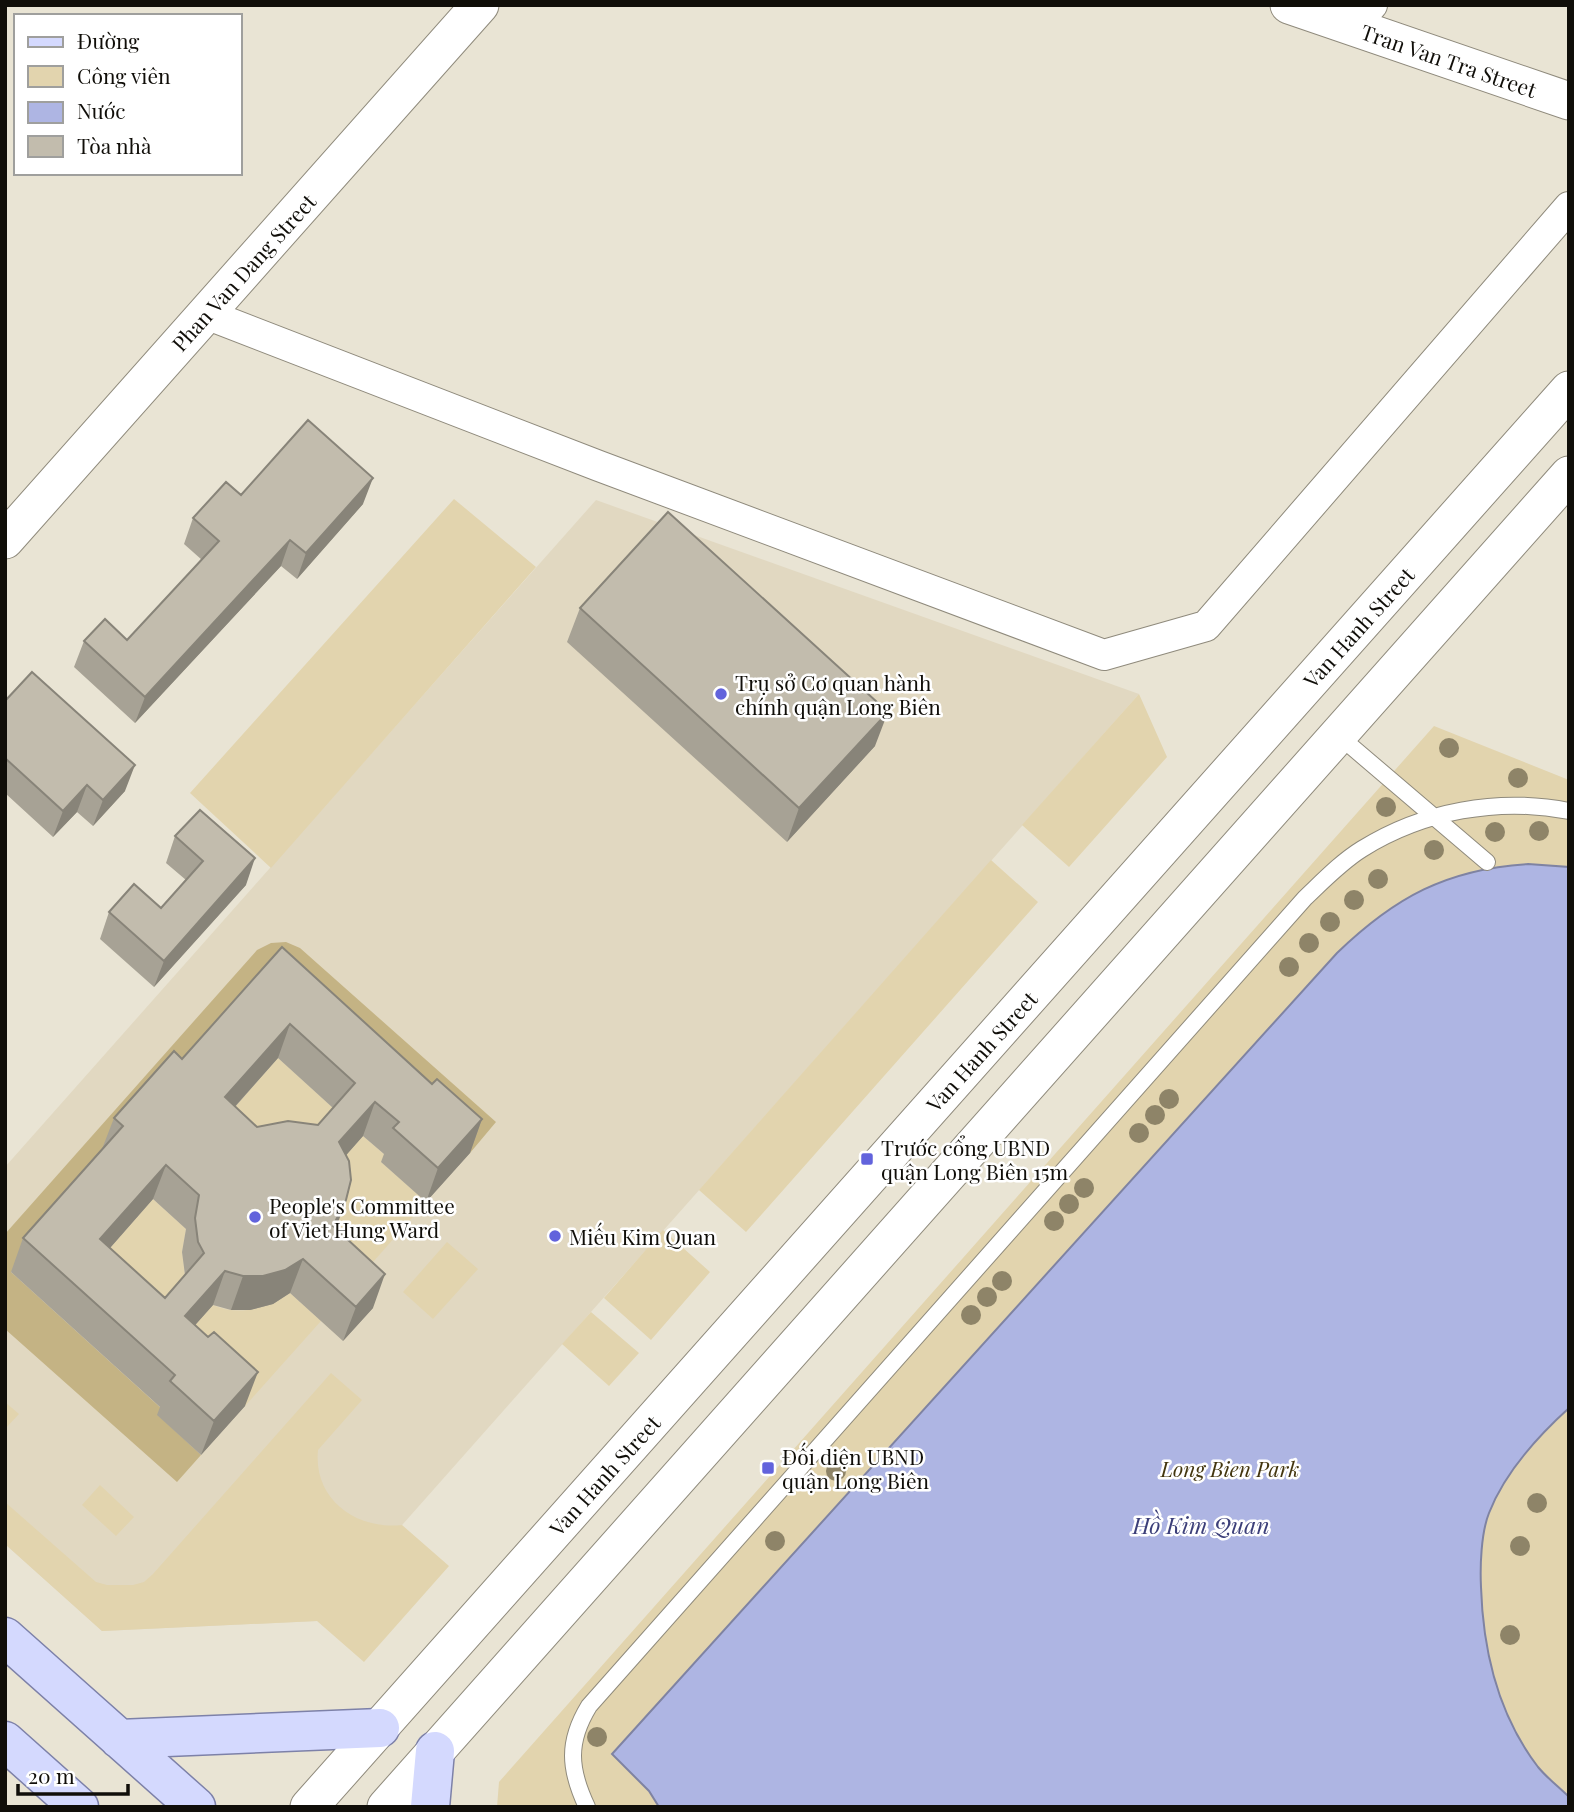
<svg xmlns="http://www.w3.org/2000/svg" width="1574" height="1812" viewBox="0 0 1574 1812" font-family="'Playfair Display',serif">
	<rect width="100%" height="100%" fill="#e9e4d4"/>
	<path fill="#e1d8c1" d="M596 500 1139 694 317 1621 102 1631 5 1544V1167Z"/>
	<path fill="#e2d4ae" d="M454 499 536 567 271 868 190 793Z
		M1139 694 1167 757 1069 867 1022 825Z
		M1434 726 1569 780V1807H497L499 1782Z
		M991 860 1038 902 746 1232 699 1190Z
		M278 1058 343 1117 306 1159 213 1132Z
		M363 1136 386 1156 381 1162 426 1202 351 1287 326 1253 327 1177Z
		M153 1199 186 1229 182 1252 185 1276 153 1332 88 1273Z
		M663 1230 710 1272 651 1340 604 1298Z
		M447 1242 478 1269 433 1319 403 1292Z
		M290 1293 321 1321 245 1406 202 1366 173 1350 213 1305C239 1317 268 1308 290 1293Z
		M591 1312 639 1353 609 1386 562 1344Z
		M331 1373 362 1400 318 1450C313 1499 356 1530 402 1525L449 1566 364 1662 317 1621 102 1631 5 1544V1502L96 1582 107 1585H133L144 1582 153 1574Z
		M5 1402 19 1414 5 1429Z
		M100 1485 134 1517 116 1536 82 1505Z"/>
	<path fill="#c4b384" d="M286 942 300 948 496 1122 470 1153 269 981 11 1272 162 1409 158 1415 201 1455 177 1482 5 1329V1234L257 950 271 943Z"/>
	<path fill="#aeb5e3" stroke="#7f83a2" stroke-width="2" d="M1528 864 1569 867V1408C1537 1437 1505 1472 1489 1513 1481 1533 1480 1567 1481 1587 1483 1651 1499 1716 1538 1767 1547 1778 1559 1787 1569 1797V1807H659L649 1791 612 1754 1337 953C1395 897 1447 869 1528 864Z"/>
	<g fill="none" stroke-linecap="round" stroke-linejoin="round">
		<defs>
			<path id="service" d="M1338 735 1487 862
				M587 1807C569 1769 567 1742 589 1706L1305 898C1323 881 1341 862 1362 849 1423 811 1498 797 1569 811"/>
			<path id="minor" d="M1353 27 1372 5
				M206 314 599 466 1104 655 1206 626 1569 207"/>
			<path id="tertiary" d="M1289 5 1569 101
				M5 540 480 5
				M309 1807 1569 390
				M386 1807 1569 475"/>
			<path id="primary" d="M5 1637 196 1807
				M119 1739 380 1728
				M5 1741 79 1807
				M430 1807 435 1751"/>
		</defs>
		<use href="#service" stroke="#8f8a7c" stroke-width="18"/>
		<use href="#minor" stroke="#8f8a7c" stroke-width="32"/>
		<use href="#tertiary" stroke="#8f8a7c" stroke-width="39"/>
		<use href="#primary" stroke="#7d81a8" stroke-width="41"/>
		<use href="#service" stroke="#fff" stroke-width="16"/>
		<use href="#minor" stroke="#fff" stroke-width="30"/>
		<use href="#tertiary" stroke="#fff" stroke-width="37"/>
		<use href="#primary" stroke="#d4d9fe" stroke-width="38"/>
	</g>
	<g fill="#8e8468">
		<circle cx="1449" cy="748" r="10"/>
		<circle cx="1518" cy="778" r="10"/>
		<circle cx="1386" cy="807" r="10"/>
		<circle cx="1539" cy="831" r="10"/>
		<circle cx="1495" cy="832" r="10"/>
		<circle cx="1434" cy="850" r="10"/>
		<circle cx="1378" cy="879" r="10"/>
		<circle cx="1354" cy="900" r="10"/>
		<circle cx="1330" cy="922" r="10"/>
		<circle cx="1309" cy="943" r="10"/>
		<circle cx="1289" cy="967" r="10"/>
		<circle cx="1169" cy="1099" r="10"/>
		<circle cx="1155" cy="1115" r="10"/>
		<circle cx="1139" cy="1133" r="10"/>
		<circle cx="1084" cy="1188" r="10"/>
		<circle cx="1069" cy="1204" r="10"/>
		<circle cx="1054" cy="1221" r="10"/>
		<circle cx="1002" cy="1281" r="10"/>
		<circle cx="987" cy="1297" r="10"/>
		<circle cx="971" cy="1315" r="10"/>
		<circle cx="836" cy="1471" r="10"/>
		<circle cx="1537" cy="1503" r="10"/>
		<circle cx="775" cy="1541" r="10"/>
		<circle cx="1520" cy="1546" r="10"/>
		<circle cx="1510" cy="1635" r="10"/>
		<circle cx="597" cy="1737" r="10"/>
	</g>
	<path fill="#a7a295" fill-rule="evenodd" d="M241 495 363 504 297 579 281 566 135 723 74 667 84 641 127 640 202 560 184 544 193 518Z
		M580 608 875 746 787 842 567 642Z
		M5 701 125 791 93 826 77 812 53 837 5 793Z
		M175 836 246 885 154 987 100 939 109 912 161 908 186 880 166 863Z
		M282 947 432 1084 482 1119 470 1153 426 1202 381 1162 384 1154 363 1136 346 1155 336 1228 373 1308 343 1341 290 1293 273 1304 250 1310H231L213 1305 195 1325 245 1406 201 1455 157 1415 160 1407 11 1272 23 1238 102 1149 114 1118 182 1059ZM278 1058 333 1108 318 1125 257 1127 235 1107ZM153 1199 186 1229 182 1252 185 1275 165 1298 110 1248Z"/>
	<path fill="#888479" d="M373 478 363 504 297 579 306 553Z
		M290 540 281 566 135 723 145 697Z
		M888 712 875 746 787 842 799 808Z
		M135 765 125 791 93 826 103 800Z
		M87 785 77 812 53 837 63 811Z
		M255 858 246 885 154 987 164 961Z
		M290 1024 278 1058 213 1131 225 1097Z
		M375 1102 363 1136 327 1177 339 1142Z
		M482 1119 470 1153 426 1202 438 1168Z
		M166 1165 153 1199 88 1273 100 1239Z
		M346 1200 334 1234 333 1226Z
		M303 1259 290 1293 273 1304 250 1310H231L243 1276Z
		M225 1271 213 1305 173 1350 185 1316Z
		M385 1274 373 1308 343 1341 356 1307Z
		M258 1372 245 1406 201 1455 214 1421Z"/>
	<path fill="#c2bcad" stroke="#888479" stroke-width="2" fill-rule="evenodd" d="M308 420 373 478 306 553 290 540 145 697 84 641 105 619 127 640 219 541 193 518 226 482 241 495Z
		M668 512 888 712 799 808 580 608Z
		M32 672 135 765 103 800 87 785 63 811 5 758V701Z
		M200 810 255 858 164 961 109 912 134 884 161 908 203 861 175 836Z
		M282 947 432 1084 437 1079 482 1119 438 1168 393 1128 399 1122 375 1102 339 1142 349 1161 351 1180 346 1200 333 1226 385 1274 356 1307 303 1259 285 1270 263 1276H243L225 1271 185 1316 208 1337 214 1332 258 1372 214 1421 170 1381 175 1375 23 1238 123 1126 114 1118 174 1051 182 1059ZM290 1024 355 1083 318 1125 288 1121 257 1127 225 1097ZM166 1165 199 1195 195 1218 198 1242 204 1253 165 1298 100 1239Z"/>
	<g fill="#6263dc" stroke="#fff" stroke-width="2.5">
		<circle cx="721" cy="694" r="7"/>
		<rect x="860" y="1152" width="14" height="14" rx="3.5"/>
		<circle cx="255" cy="1217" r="7"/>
		<circle cx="555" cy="1236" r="7"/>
		<rect x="761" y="1461" width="14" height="14" rx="3.5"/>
	</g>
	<g text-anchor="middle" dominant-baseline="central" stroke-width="5" stroke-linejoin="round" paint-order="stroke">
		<g font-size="21" fill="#100e09" stroke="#fff">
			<text transform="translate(1449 60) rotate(19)">Tran Van Tra Street</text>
			<text transform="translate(243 272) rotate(-48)">Phan Van Dang Street</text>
			<text transform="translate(1358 627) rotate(-48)">Van Hanh Street</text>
			<text transform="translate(981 1051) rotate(-48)">Van Hanh Street</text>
			<text transform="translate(604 1475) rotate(-48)">Van Hanh Street</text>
		</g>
		<g font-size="21" fill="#100e09" stroke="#fff" text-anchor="start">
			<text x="735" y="682">Trụ sở Cơ quan hành<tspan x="735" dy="24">chính quận Long Biên</tspan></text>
			<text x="881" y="1147">Trước cổng UBND<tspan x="881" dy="24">quận Long Biên 15m</tspan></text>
			<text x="269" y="1205">People's Committee<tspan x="269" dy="24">of Viet Hung Ward</tspan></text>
			<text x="569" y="1236">Miếu Kim Quan</text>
			<text x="782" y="1456">Đối diện UBND<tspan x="782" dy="24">quận Long Biên</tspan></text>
		</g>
		<g font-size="21" font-style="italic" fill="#43360f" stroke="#fff">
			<text x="1230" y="1468">Long Bien Park</text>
		</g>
		<g font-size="23" font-style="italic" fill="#3c3f79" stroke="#fff">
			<text x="1201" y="1524">Hồ Kim Quan</text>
		</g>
	</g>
	<rect width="1574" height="1812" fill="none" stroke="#100e09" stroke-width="14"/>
	<rect x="14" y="14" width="228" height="161" fill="#ffffff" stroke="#9f9f9d" stroke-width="2"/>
	<rect x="28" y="37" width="35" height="10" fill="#d4d9fe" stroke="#9f9f9d" stroke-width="2"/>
	<text x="77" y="49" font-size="21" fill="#100e09">Đường</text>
	<rect x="28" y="66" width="35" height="21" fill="#e2d4ae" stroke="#9f9f9d" stroke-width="2"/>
	<text x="77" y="84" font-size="21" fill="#100e09">Công viên</text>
	<rect x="28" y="102" width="35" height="21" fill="#aeb5e3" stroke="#9f9f9d" stroke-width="2"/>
	<text x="77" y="119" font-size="21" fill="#100e09">Nước</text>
	<rect x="28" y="136" width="35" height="21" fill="#c2bcad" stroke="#9f9f9d" stroke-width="2"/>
	<text x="77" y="154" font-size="21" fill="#100e09">Tòa nhà</text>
	<path d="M18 1784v10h110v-10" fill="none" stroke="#100e09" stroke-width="3.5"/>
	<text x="28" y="1784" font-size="21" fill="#100e09" stroke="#ffffff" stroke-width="5" paint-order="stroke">20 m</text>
</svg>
